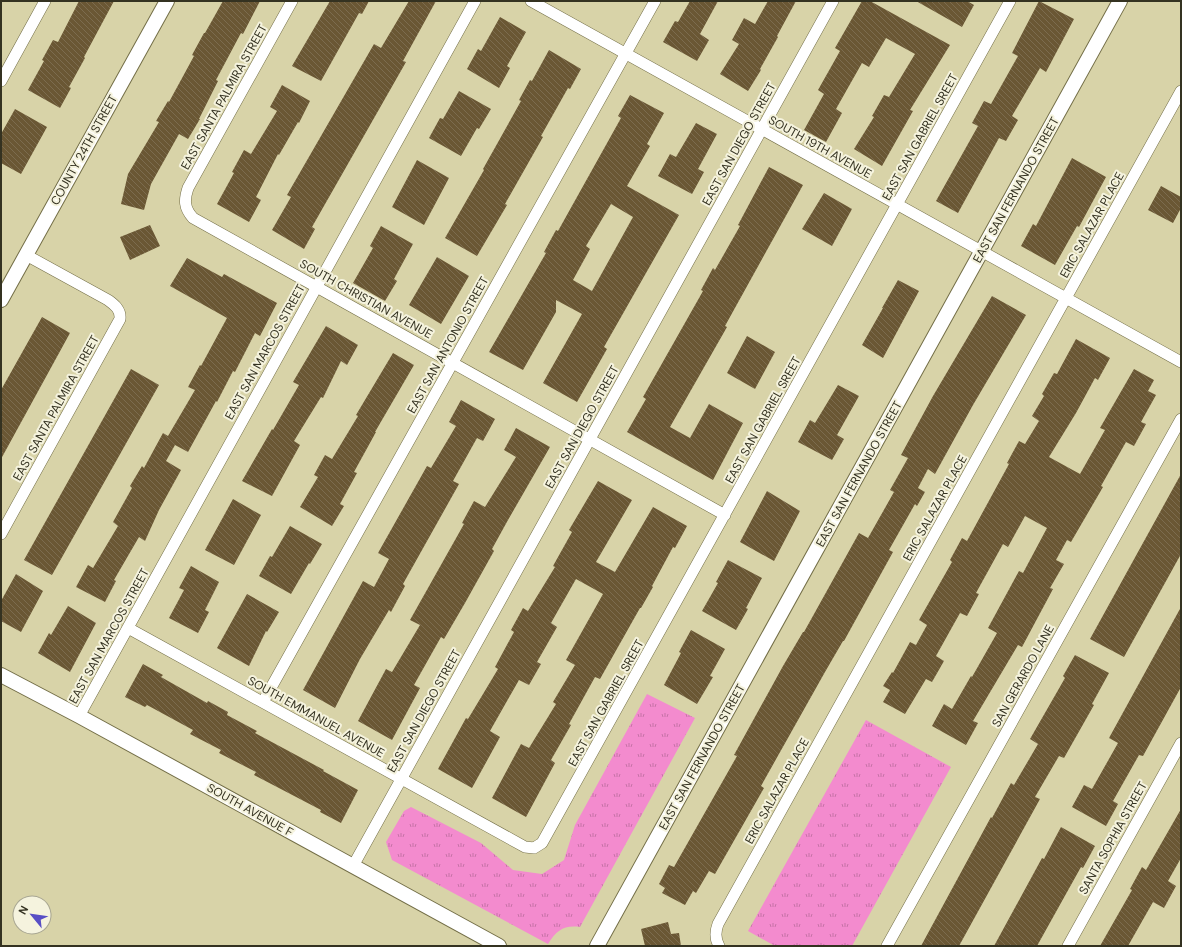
<svg xmlns="http://www.w3.org/2000/svg" width="1182" height="947" viewBox="0 0 1182 947" font-family="'DM Sans',sans-serif">
	<defs>
		<pattern id="park-tufts" width="24" height="20" patternUnits="userSpaceOnUse"><rect width="24" height="20" fill="#f38bce"/><path d="M3 7l-1-3M5 7V3M7 7l1-3M15 17l-1-3M17 17v-4M19 17l1-3" fill="none" stroke="#c672a7"/></pattern>
		<pattern id="building-back-hatch" width="6" height="6" patternUnits="userSpaceOnUse"><rect width="6" height="6" fill="#6a5734"/><path d="M-1 5l2 2M0 0l6 6M5-1l2 2" fill="none" stroke="#7c6c4f"/></pattern>
	</defs>
	<rect width="100%" height="100%" fill="#d8d3a8"/>
	<path fill="url(#park-tufts)" d="M647 694 695 718 580 927C564 925 557 930 548 944L392 860 386 842 404 811 411 807 481 843 513 870 542 874 564 860 575 825Z
		M866 720 951 767 852 946H775L748 931Z"/>
	<path fill="url(#building-back-hatch)" fill-rule="evenodd" d="M79 1H114L84 57 85 58 69 87 71 88 60 108 28 90 44 61 42 60 53 40 58 42Z
		M223 1H260L243 34 241 33 216 80 218 81 199 119H200L188 139 179 134 151 184 144 210 121 204 128 174 159 122 156 121 168 101 169 102 194 56 192 55 204 33H205Z
		M330 1H369L362 14 359 13 321 81 292 66Z
		M409 1H436L403 61 406 62 312 227 315 229 304 249 272 230 291 197 287 195 374 44 381 48Z
		M690 1H718L700 34 709 40 697 61 663 42 675 21 678 22Z
		M768 1H796L777 36 778 37 760 69 761 70 748 91 720 74 739 44 732 40 744 18 755 24Z
		M862 1H870L950 45 910 110 913 111 882 166 854 149 874 117 872 116 884 95 889 97 915 54 886 38 869 67 862 63 836 109 842 113 826 142 804 130 824 94 818 90 840 51 835 48Z
		M916 1H967L974 5 962 27Z
		M1039 1 1074 19 1046 72 1040 68 1012 116 1018 120 1006 141 999 138 958 213 936 201 978 126 972 123 984 101 991 104 1018 56 1012 53Z
		M500 17 526 32 507 66 510 68 499 88 467 69 478 49 481 51Z
		M549 50 581 69 570 89 568 88 541 136 543 137 505 204 507 205 477 256 445 238 484 170 483 169 521 101 519 100 530 80 532 81Z
		M282 85 310 101 299 123 298 122 279 155 278 154 256 197 261 200 249 222 217 204 234 173 232 172 244 150 251 154 277 111 270 107Z
		M459 91 491 109 479 129 477 128 461 156 429 138 440 118 443 119Z
		M630 95 664 113 647 144 650 146 627 186 679 215 604 347 607 349 577 402 543 383 582 314 556 300V312L523 370 489 352 546 253 544 252 556 230 558 231 621 118 618 116ZM611 204 633 217 592 291 573 280 590 249 586 246Z
		M15 109 47 127 21 174 1 163V134Z
		M696 123 717 134 698 169 704 172 692 194 658 176 670 154 676 157Z
		M1072 158 1106 177 1079 227 1077 226 1055 265 1021 246 1033 224 1036 226Z
		M417 160 449 178 424 225 392 207Z
		M769 167 803 185 725 326 727 327 670 427 690 438 709 404 743 423 713 480 627 432 646 399 643 397 703 291 701 290 713 268 715 270 740 226 738 225Z
		M1161 186 1181 197V208L1173 223 1148 210Z
		M824 193 852 209 832 246 802 229Z
		M150 225 160 246 130 260 120 237Z
		M381 226 413 244 394 279 397 281 385 301 353 283 373 248 370 246Z
		M437 257 469 276 441 324 409 305Z
		M187 258 222 277 224 274 277 303 260 336 255 333 235 372 233 371 217 402 216 401 188 452 175 445 166 461 181 470 159 510 145 541 139 537 114 580 116 581 105 602 76 587 88 565 93 568 118 526 113 522 132 488 130 486 142 466 144 468 163 433 168 436 195 390 188 387 200 365 201 366 227 318 170 286Z
		M898 280 919 291 883 358 862 345 883 308H882Z
		M992 296 1026 315 973 405 935 474 928 469 918 488 925 492 917 506 915 504 889 550 893 552 844 641H843L825 672 761 786 764 788 715 874 709 871 696 893 693 891 685 905 662 893 665 888 659 884 669 865 674 867 737 756 734 755 783 666 803 632H804L859 533 868 538 894 492 890 490 908 458 901 455 933 396Z
		M42 317 70 333 1 459V390Z
		M326 326 358 345 347 365 341 361 323 398 321 397 294 441 300 445 272 496 242 481 272 429 273 430 299 385 293 382Z
		M747 336 775 352 755 389 727 373Z
		M1076 339 1110 358 1098 380 1095 378 1076 413 1049 457 1080 474 1105 430 1100 428 1134 369 1154 380 1148 391 1156 395 1141 422 1146 424 1134 446 1126 442 1101 486 1103 487 1071 542 1067 540 1056 560 1064 564 1050 588 1053 589 1022 647 1018 645 973 721 978 723 966 745 932 726 944 704 952 709 971 676 972 677 997 633 988 628 1019 571 1023 573 1047 528 1025 516 1008 547 1003 544 976 593 979 594 967 616 960 613 936 656 944 661 932 682 926 679 905 714 883 702 890 690 883 686 892 672 893 673 910 642 916 645 927 625 919 620 952 562 950 560 962 538 967 541 1009 464 1007 463 1019 441 1025 444 1039 421 1032 416 1044 396 1042 394 1054 373 1057 374Z
		M393 353 414 365 375 432H376L354 472 357 473 340 504 344 506 332 526 300 507 318 477 314 475 325 455 332 459 358 416 356 415Z
		M131 369 159 385 52 575 24 560Z
		M838 385 859 396 837 435 844 439 832 460 798 442 810 420 815 423Z
		M461 400 495 419 483 441 477 438 453 481 459 484 403 584 405 586 391 612 389 610 360 659 335 708 303 690 363 581 374 587 389 559 378 553 427 466 431 468 456 426 449 422Z
		M516 428 550 447 508 520 492 549 494 551 465 603 444 639 441 637 414 685 420 688 392 740 358 721 386 669 392 672 420 625 410 620 464 524 462 523 474 501 485 507 516 457 504 450Z
		M1181 474V554L1124 657 1090 639Z
		M598 481 632 500 596 562 615 572 653 507 687 526 675 548 673 547 652 586 653 587 641 608H640L600 679 595 677 569 724 571 725 551 760 555 763 526 817 492 798 521 744 529 748 556 704 553 702 575 665 566 660 603 594 576 579 551 623 557 627 537 662 541 664 529 685 519 680 490 731 500 737 472 788 438 769 466 718 468 719 498 669 495 667 514 632 511 630 523 608 528 611 555 567 553 566 572 532 569 530Z
		M767 491 800 511 774 561 740 542Z
		M233 499 261 515 234 565 205 550Z
		M290 526 322 544 310 564 309 563 291 594 259 576 270 556 272 557Z
		M728 560 762 578 746 608 748 609 736 630 702 611 718 583 716 582Z
		M191 566 219 582 205 610 209 612 198 633 169 618 184 590 179 588Z
		M16 574 43 591 21 632 1 621V601Z
		M247 594 279 612 267 632 266 631 249 666 217 648Z
		M68 606 96 623 70 672 38 653 49 633 51 635Z
		M1181 607V687L1143 756 1139 755 1113 801 1118 804 1106 826 1072 807 1084 785 1092 789 1118 743 1109 738Z
		M691 630 725 649 710 676 713 677 697 704 664 685 681 653 679 652Z
		M1075 655 1109 673 1092 704 1094 705 1064 758 1059 756 1035 797 1040 799 959 946H921L991 817 992 818 1011 783 1014 785 1038 744 1030 739 1065 678 1063 676Z
		M143 664 163 675 161 677 207 703 208 701 228 712 227 715 257 731 255 733 324 770 323 771 358 790 341 823 320 812 321 810 254 775 256 772 219 753 221 750 190 734 193 730 147 705 145 707 125 697Z
		M1181 809V858L1168 881 1176 886 1164 908 1153 902 1128 946H1100L1132 890 1130 889 1142 867 1146 870Z
		M1061 827 1095 846 1083 868 1081 867 1037 946H994L1042 858 1044 859Z
		M668 922 671 934 679 933 681 946H645L641 929Z"/>
	<g fill="none" stroke-linecap="round" stroke-linejoin="round">
		<defs>
			<path id="minor" d="M292 1 188 188C184 200 184 208 193 218L725 515
				M531 1 1181 362
				M1 81 45 1
				M1 534 120 319C121 310 115 305 108 300L26 255
				M128 628 525 847 534 848 542 843 1010 1
				M263 702 655 1
				M79 716 475 1
				M353 866 833 1
				M719 946C715 939 715 932 718 924L1181 91
				M887 946 1181 419
				M1068 946 1181 743"/>
			<path id="tertiary" d="M1 300 167 1
				M1 675 79 716 499 946
				M597 946 1120 1"/>
		</defs>
		<use href="#minor" stroke="#736e47" stroke-width="12"/>
		<use href="#tertiary" stroke="#736e47" stroke-width="16"/>
		<use href="#minor" stroke="#fff" stroke-width="11"/>
		<use href="#tertiary" stroke="#fff" stroke-width="14"/>
	</g>
	<g text-anchor="middle" dominant-baseline="central" stroke-width="4" stroke-linejoin="round" paint-order="stroke">
		<g font-size="12" fill="#343221" stroke="#f5f3de">
			<text transform="translate(224 97) rotate(-61)">EAST SANTA PALMIRA STREET</text>
			<text transform="translate(920 137) rotate(-61)">EAST SAN GABRIEL SREET</text>
			<text transform="translate(739 144) rotate(-61)">EAST SAN DIEGO STREET</text>
			<text transform="translate(820 147) rotate(29)">SOUTH 19TH AVENUE</text>
			<text transform="translate(84 150) rotate(-61)">COUNTY 24TH STREET</text>
			<text transform="translate(1016 190) rotate(-61)">EAST SAN FERNANDO STREET</text>
			<text transform="translate(1092 225) rotate(-61)">ERIC SALAZAR PLACE</text>
			<text transform="translate(366 299) rotate(29)">SOUTH CHRISTIAN AVENUE</text>
			<text transform="translate(448 345) rotate(-61)">EAST SAN ANTONIO STREET</text>
			<text transform="translate(265 352) rotate(-61)">EAST SAN MARCOS STREET</text>
			<text transform="translate(56 408) rotate(-61)">EAST SANTA PALMIRA STREET</text>
			<text transform="translate(763 420) rotate(-61)">EAST SAN GABRIEL SREET</text>
			<text transform="translate(582 427) rotate(-61)">EAST SAN DIEGO STREET</text>
			<text transform="translate(859 474) rotate(-61)">EAST SAN FERNANDO STREET</text>
			<text transform="translate(935 508) rotate(-61)">ERIC SALAZAR PLACE</text>
			<text transform="translate(109 636) rotate(-61)">EAST SAN MARCOS STREET</text>
			<text transform="translate(1023 676) rotate(-61)">SAN GERARDO LANE</text>
			<text transform="translate(606 703) rotate(-61)">EAST SAN GABRIEL SREET</text>
			<text transform="translate(424 711) rotate(-61)">EAST SAN DIEGO STREET</text>
			<text transform="translate(316 717) rotate(29)">SOUTH EMMANUEL AVENUE</text>
			<text transform="translate(702 757) rotate(-61)">EAST SAN FERNANDO STREET</text>
			<text transform="translate(777 791) rotate(-61)">ERIC SALAZAR PLACE</text>
			<text transform="translate(250 810) rotate(29)">SOUTH AVENUE F</text>
			<text transform="translate(1113 838) rotate(-61)">SANTA SOPHIA STREET</text>
		</g>
	</g>
	<rect width="1182" height="947" fill="none" stroke="#343221" stroke-width="4"/>
	<g transform="translate(32 915) rotate(299)"><circle r="19" fill="#f5f3de" stroke="#a8a692"/>
	<path d="M0-3L7 15L0 10L-7 15Z" fill="#584ec5"/>
	<text y="-6" font-size="11" font-weight="bold" text-anchor="middle" fill="#343221">N</text>
	</g>
</svg>
